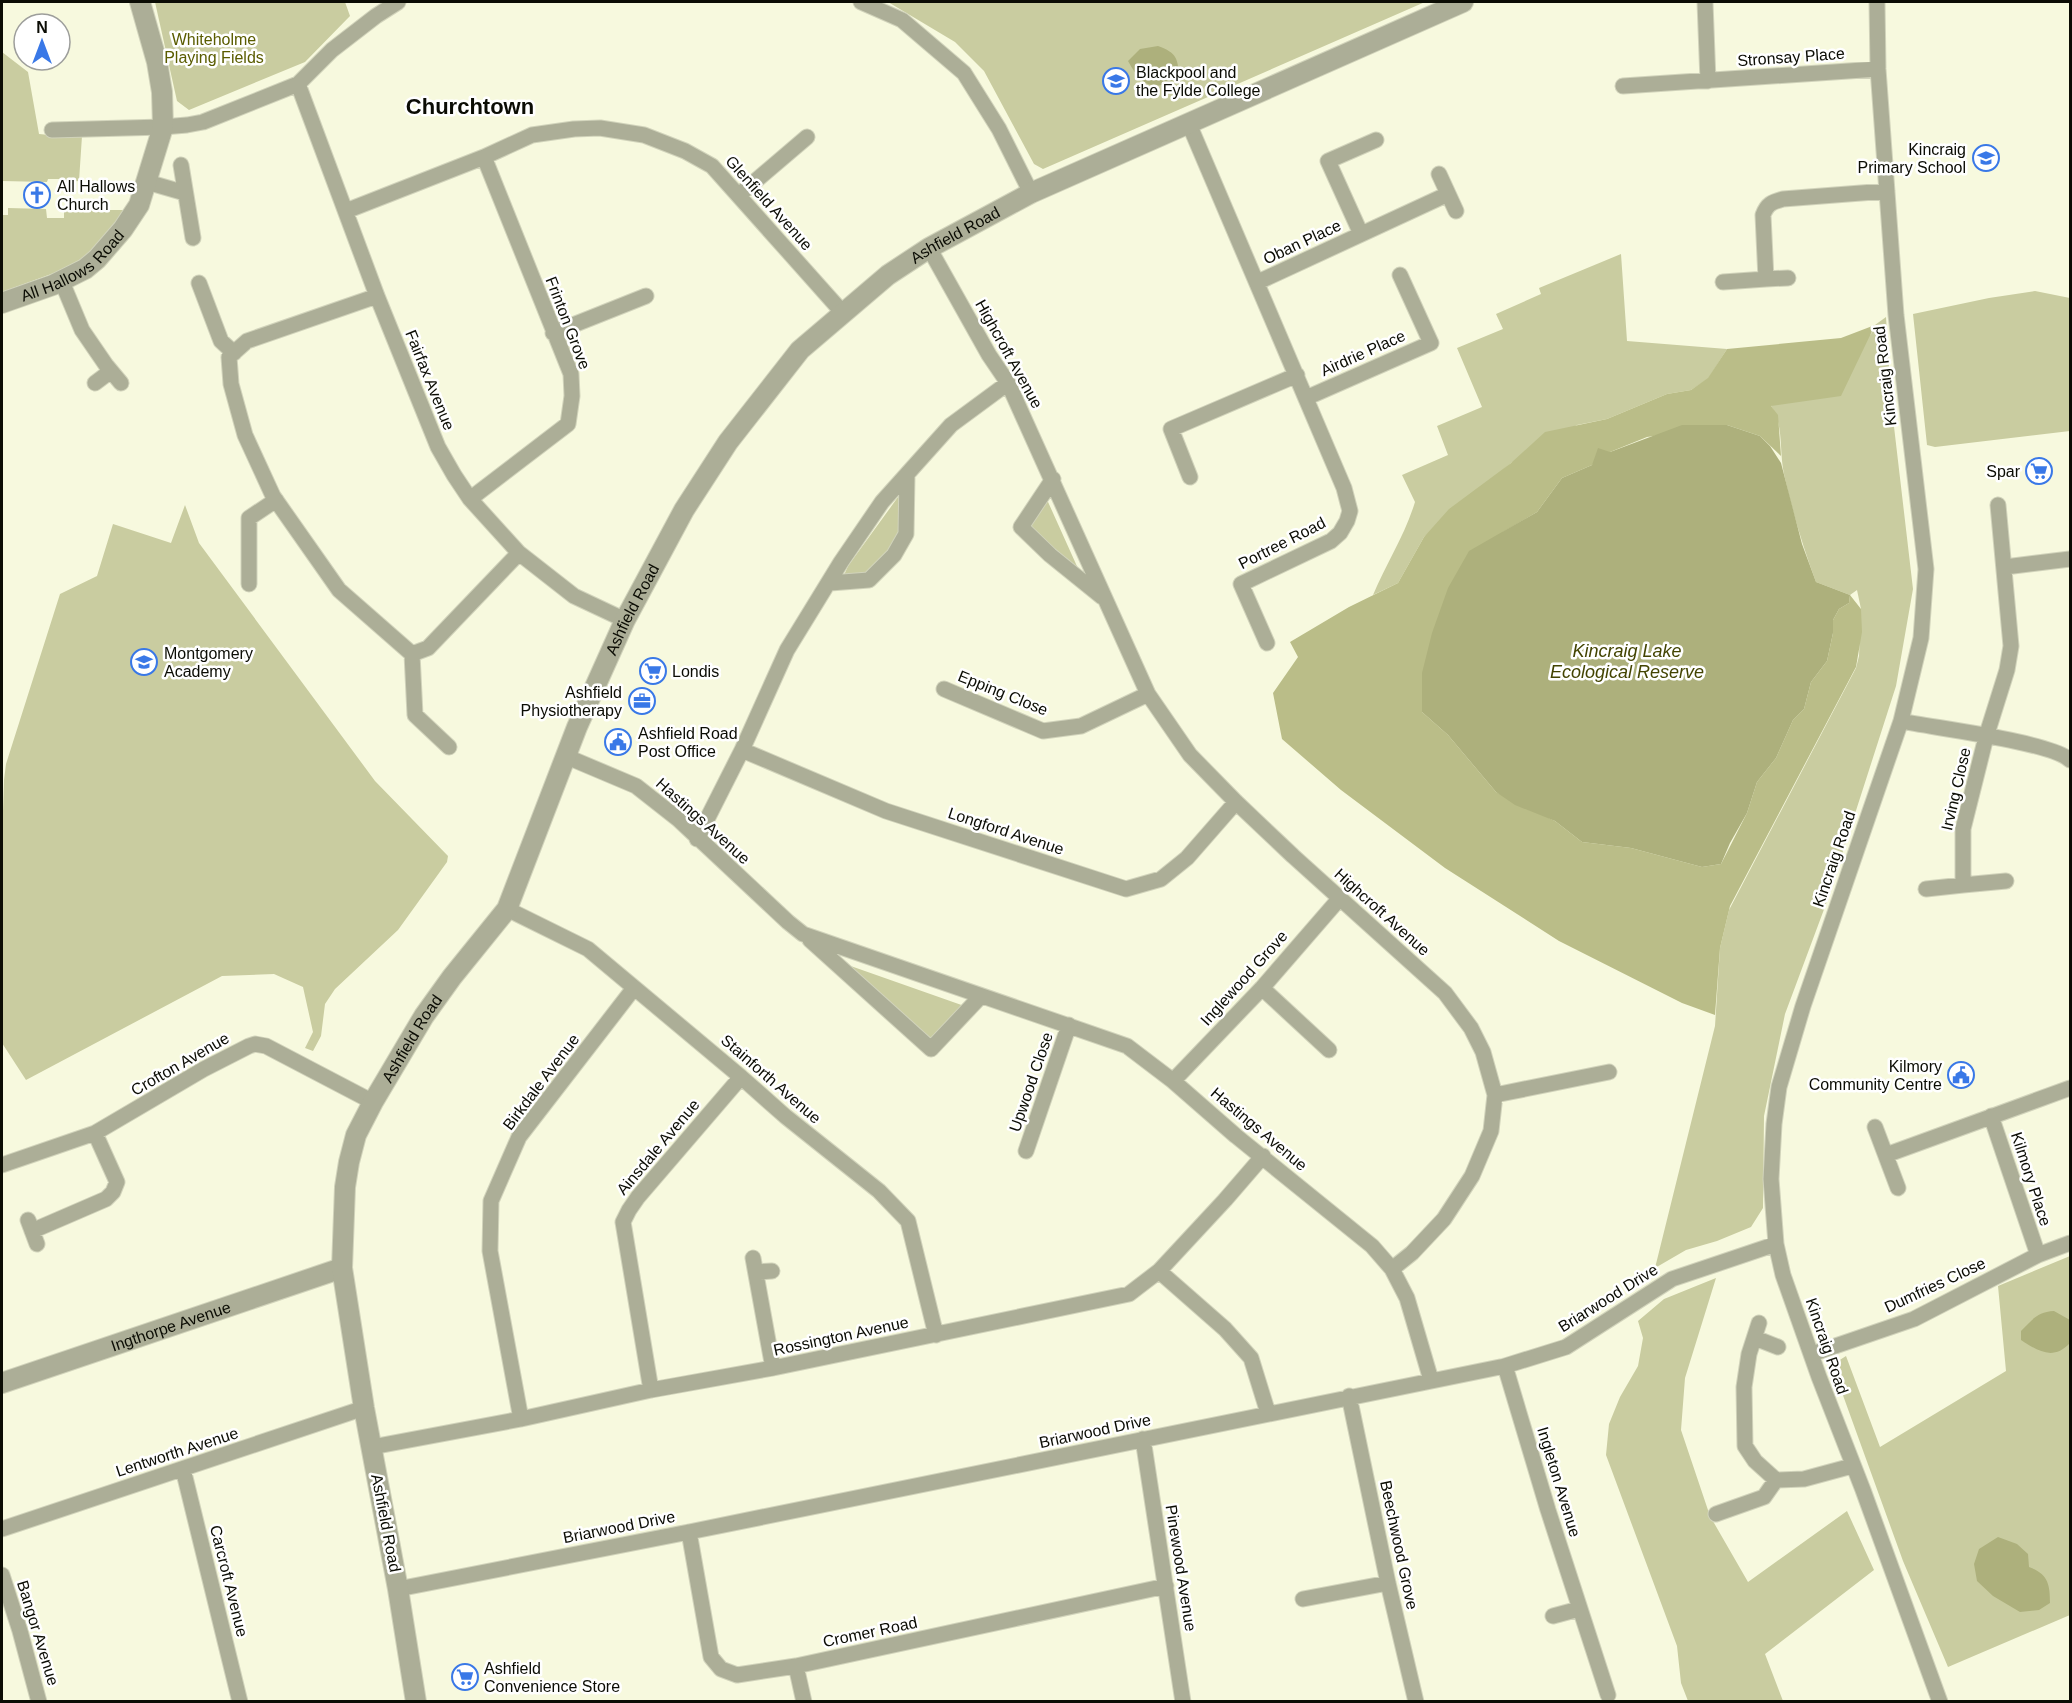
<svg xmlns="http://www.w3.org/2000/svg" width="2072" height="1703" viewBox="0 0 2072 1703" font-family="Helvetica,sans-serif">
	<rect width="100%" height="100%" fill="#f7f9de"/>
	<path fill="#c9cca0" d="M155 2H345L350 16 305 62 189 110 177 101Z
		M888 2H1425L1043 169 1034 164 984 71 955 42Z
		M2 52 28 72 39 134 70 137 82 136 79 181 65 182V179H48L47 182 2 181Z
		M8 208 46 209 47 218H64V210H129L87 256 54 273 2 292V215H8Z
		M1621 254 1627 341 1727 349 1708 379 1691 390 1667 394 1607 419 1577 425 1511 463 1424 537 1398 583 1373 595C1386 564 1405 535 1415 502L1402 475 1448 455 1437 426 1482 407 1457 348 1503 329 1496 314 1541 294 1539 288Z
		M2035 291 2070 298V431L1935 447 1927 445 1913 314 1989 298Z
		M1886 317 1891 401 1913 589 1896 686 1826 904 1785 1014 1764 1116 1763 1208 1751 1227 1717 1241 1686 1250 1655 1268 1715 1026 1720 948 1729 910 1856 668 1859 656 1861 609 1857 590 1850 595 1816 582C1803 547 1792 511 1784 474 1779 451 1784 424 1771 406L1871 334 1875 325Z
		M906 486V534L869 580 841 582 848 566Z
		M1044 493 1085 584 1021 527Z
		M185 505 199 543 375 781 448 856 447 862 398 930 335 989 325 1004 321 1036 313 1051 305 1048 313 1032 303 987 274 974 222 976 26 1080 2 1043V842L4 780 6 764 60 594 97 576 113 524 171 543Z
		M845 964 970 1008 931 1049Z
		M2070 1256V1615L1948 1667 1903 1561 1832 1365 1846 1356 1880 1447 2006 1371 1998 1286Z
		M1716 1278 1685 1378 1681 1430 1710 1516 1748 1582 1847 1511 1874 1570 1765 1654 1783 1701H1688L1681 1683 1677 1646 1606 1455 1609 1424 1620 1397 1638 1366 1643 1338 1638 1321 1664 1299Z"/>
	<path fill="#babd88" d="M1875 325 1841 396 1771 406 1778 415 1781 456 1760 436 1727 425 1647 437 1610 452 1592 465 1562 478 1537 512 1503 532 1422 712 1448 735 1496 792 1555 821 1582 842 1631 848 1702 867 1721 864 1747 813 1757 782 1776 758 1793 720 1804 709 1811 682 1827 661 1833 633V620L1839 609 1849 603 1850 595 1861 609 1862 632 1856 667 1730 906 1720 948 1715 1015 1682 1003 1559 941 1445 868 1341 790 1282 739 1273 693 1298 657 1290 642 1349 607 1398 583 1424 537 1449 509 1511 463 1545 432 1607 419 1667 394 1691 390 1708 378 1727 349 1841 338Z"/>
	<path fill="#adb07c" d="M1158 46C1177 53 1178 58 1179 78 1153 92 1142 87 1128 61L1140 49Z
		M1682 425H1727L1760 436 1770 446 1781 463 1802 544 1816 582 1850 595 1849 603 1839 609 1833 620V633L1827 661 1811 682 1804 709 1793 720 1776 758 1757 782 1747 813 1730 843 1721 864 1702 867 1631 848 1582 842 1555 821 1515 805 1496 792 1448 735 1422 712V673L1432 633 1448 588 1469 551 1537 512 1562 478 1592 465 1598 448 1610 452Z
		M2054 1311 2070 1320V1343C2053 1361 2038 1351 2021 1340V1331C2033 1319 2037 1312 2054 1311Z
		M1998 1537 2017 1544 2028 1554 2029 1567C2048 1574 2050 1584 2050 1603L2039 1610 2020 1612 1993 1596 1977 1581 1974 1564 1979 1549Z"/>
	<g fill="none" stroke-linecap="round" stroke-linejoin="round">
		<defs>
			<path id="minor" d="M861 2 902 20 964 73 999 129 1031 193
				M1705 2 1708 81
				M1877 2 1878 69 1896 315 1926 569 1921 638 1901 721 1803 1006 1779 1087 1774 1124 1771 1179 1776 1244 1783 1275 1819 1377 1863 1490 1940 1702
				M298 84 377 296 438 447 454 475 470 499 519 553 574 596 625 620
				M1623 86 1878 69
				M1189 124 1344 488 1350 511 1347 521 1340 533 1331 541 1241 584 1267 643
				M52 130 163 127 187 125 203 122 298 84 332 50 376 16 398 2
				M181 165 193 238
				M1439 174 1456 211
				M147 182 185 193
				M739 195 807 137
				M346 211 484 157 532 135 574 129 600 128 644 135 685 151 712 166 843 313
				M1361 234 1328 161 1376 140
				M929 248 989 355 1008 383 1148 694 1190 755 1236 802 1293 856 1445 993 1471 1028 1483 1052 1495 1095 1491 1131 1472 1176 1444 1219 1412 1253 1392 1269
				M1766 279 1788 278
				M62 282 82 330 106 365 121 383
				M1258 282 1448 194
				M1723 282 1766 279 1763 215C1767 204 1772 202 1783 199L1887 191
				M199 283 221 341 234 353
				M377 296 247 341 229 357 231 384 245 435 273 496 339 590 412 654 428 648 519 553
				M553 333 646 296
				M95 383 111 371
				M1306 398 1431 343 1400 275
				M1190 477 1171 429 1297 375
				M1053 479 1021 527 1050 555 1102 597
				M470 499 568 424 572 396 571 374 484 157
				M1998 505 2011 646 2007 670 1986 737 1963 829V885L2006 881
				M2005 567 2070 559
				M830 583 869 580 894 555 906 534 907 476
				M249 584V518L276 500
				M412 654 415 715 449 747
				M944 689 1043 731 1081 726 1148 694
				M1901 721C1934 728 2051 742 2070 760
				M742 750 886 811 1126 889 1161 879 1187 858 1236 802
				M565 756 636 786 678 819 788 922 803 934 1127 1046 1173 1081 1236 1136 1372 1246 1392 1269 1407 1298 1431 1380
				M697 839 742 750 787 650 841 562 882 502 951 425 1008 383
				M1926 889 1963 885
				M507 909 588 949 741 1077 785 1116 879 1191 908 1221 936 1335
				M810 940 931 1049 981 996
				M1262 988 1329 1050
				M1173 1081 1262 988 1340 898
				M1495 1095 1609 1072
				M1991 1116 2038 1255
				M1875 1127 1898 1188
				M1026 1151 1069 1025
				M1886 1155 2070 1088
				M2 1165 95 1133 204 1069 249 1046 255 1044 266 1046 373 1102
				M28 1220 37 1244
				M32 1231 106 1199 113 1192 117 1182 95 1133
				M753 1258 773 1368
				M1159 1271 1225 1329 1251 1358 1268 1413
				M756 1272 772 1271
				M1759 1323 1749 1354 1744 1387 1745 1446 1755 1461 1776 1480 1804 1479 1852 1466
				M1755 1338 1778 1347
				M1812 1354 1914 1319 2038 1255 2070 1243
				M1505 1366 1548 1510 1608 1695
				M651 1390 623 1222 629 1210 638 1197 741 1077
				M1349 1396 1388 1583 1416 1702
				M521 1419 490 1251 491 1201 519 1137 634 988
				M1143 1439 1183 1702
				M372 1447 521 1419 651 1390 773 1368 1129 1294 1159 1271 1225 1200 1263 1156
				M183 1469 240 1702
				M1716 1514 1764 1497 1776 1480
				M2 1529 364 1408
				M689 1532 711 1657 721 1669 737 1675 796 1666 1166 1586
				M2 1575 20 1631 39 1702
				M398 1589 689 1532 1505 1366 1566 1347 1672 1279 1776 1244
				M1303 1599 1388 1583
				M1553 1616 1579 1609
				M796 1666 804 1702"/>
			<g id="tertiary">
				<path id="s1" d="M2 303 53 285 85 269 97 259 123 229 139 205 163 127 162 92 157 62 140 2"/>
				<path id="s2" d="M2 1383 342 1268"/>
				<path id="s3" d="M416 1702 398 1589 364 1408 342 1268 345 1187 349 1162 356 1135 373 1102 424 1016 452 977 507 909 577 727 625 620 684 510 728 442 800 350 888 275 929 248 1031 193 1463 2"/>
			</g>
		</defs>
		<use href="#minor" stroke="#d1d3bb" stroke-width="17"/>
		<use href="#tertiary" stroke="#d1d3bb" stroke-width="22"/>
		<use href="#minor" stroke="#acae97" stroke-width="15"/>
		<use href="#tertiary" stroke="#acae97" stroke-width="20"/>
	</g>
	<defs>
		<symbol id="university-ring" viewBox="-11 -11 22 22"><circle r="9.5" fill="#fff" stroke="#3978e7" stroke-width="1.5"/><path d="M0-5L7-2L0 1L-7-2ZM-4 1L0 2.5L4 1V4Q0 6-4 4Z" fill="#3978e7"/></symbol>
		<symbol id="school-ring" viewBox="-11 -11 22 22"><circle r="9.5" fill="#fff" stroke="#3978e7" stroke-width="1.5"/><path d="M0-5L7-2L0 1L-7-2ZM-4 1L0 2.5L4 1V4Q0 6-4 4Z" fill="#3978e7"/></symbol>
		<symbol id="church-ring" viewBox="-11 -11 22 22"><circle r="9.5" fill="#fff" stroke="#3978e7" stroke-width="1.5"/><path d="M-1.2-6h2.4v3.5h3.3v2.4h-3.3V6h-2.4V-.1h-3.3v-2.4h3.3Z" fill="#3978e7"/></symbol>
		<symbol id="supermarket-ring" viewBox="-11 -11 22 22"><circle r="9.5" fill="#fff" stroke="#3978e7" stroke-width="1.5"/><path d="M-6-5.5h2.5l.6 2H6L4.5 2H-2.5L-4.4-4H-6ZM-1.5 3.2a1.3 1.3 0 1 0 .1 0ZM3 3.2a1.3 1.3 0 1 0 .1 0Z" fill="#3978e7"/></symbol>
		<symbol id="office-ring" viewBox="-11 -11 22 22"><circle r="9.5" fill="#fff" stroke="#3978e7" stroke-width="1.5"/><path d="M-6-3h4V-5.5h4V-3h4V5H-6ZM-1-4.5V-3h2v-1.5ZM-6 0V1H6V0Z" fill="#3978e7"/></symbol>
		<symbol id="civic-ring" viewBox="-11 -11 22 22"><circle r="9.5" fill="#fff" stroke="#3978e7" stroke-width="1.5"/><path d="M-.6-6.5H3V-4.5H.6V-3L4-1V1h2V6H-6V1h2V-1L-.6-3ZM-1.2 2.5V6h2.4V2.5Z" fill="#3978e7"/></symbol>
	</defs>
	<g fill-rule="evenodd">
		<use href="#university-ring" x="1101" y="66" width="30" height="30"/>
		<use href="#school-ring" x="1971" y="143" width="30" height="30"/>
		<use href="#church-ring" x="22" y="180" width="30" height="30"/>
		<use href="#supermarket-ring" x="2024" y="456" width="30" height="30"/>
		<use href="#school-ring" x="129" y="647" width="30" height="30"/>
		<use href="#supermarket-ring" x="638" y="656" width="30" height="30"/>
		<use href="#office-ring" x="627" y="686" width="30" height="30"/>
		<use href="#civic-ring" x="603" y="727" width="30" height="30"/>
		<use href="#civic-ring" x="1946" y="1060" width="30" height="30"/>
		<use href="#supermarket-ring" x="450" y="1662" width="30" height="30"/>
	</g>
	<g text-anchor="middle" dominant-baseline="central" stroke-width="5" stroke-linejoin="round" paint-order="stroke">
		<g font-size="16" fill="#5a5c00" stroke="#fff">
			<text x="214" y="39">Whiteholme<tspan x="214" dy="18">Playing Fields</tspan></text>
		</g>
		<g font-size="16" fill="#0b0c04" stroke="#fff">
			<text transform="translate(1791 57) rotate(-4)">Stronsay Place</text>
			<text transform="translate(769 203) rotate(48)">Glenfield Avenue</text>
			<text stroke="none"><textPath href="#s3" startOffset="1676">Ashfield Road</textPath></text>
			<text transform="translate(1302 242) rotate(-25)">Oban Place</text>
			<text stroke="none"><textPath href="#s1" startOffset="81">All Hallows Road</textPath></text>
			<text transform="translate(568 323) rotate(69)">Frinton Grove</text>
			<text transform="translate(1363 353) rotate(-24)">Airdrie Place</text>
			<text transform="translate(1009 354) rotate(61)">Highcroft Avenue</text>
			<text transform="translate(1885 376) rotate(-97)">Kincraig Road</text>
			<text transform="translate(430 380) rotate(68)">Fairfax Avenue</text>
			<text transform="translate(1282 543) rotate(-27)">Portree Road</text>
			<text stroke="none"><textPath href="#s3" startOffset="1172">Ashfield Road</textPath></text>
			<text transform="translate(1003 693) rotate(22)">Epping Close</text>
			<text transform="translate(1956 789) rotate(-77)">Irving Close</text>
			<text transform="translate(703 821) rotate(42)">Hastings Avenue</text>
			<text transform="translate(1006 831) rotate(18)">Longford Avenue</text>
			<text transform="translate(1834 859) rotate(-71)">Kincraig Road</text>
			<text transform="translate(1382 912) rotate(42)">Highcroft Avenue</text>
			<text transform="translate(1244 978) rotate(-48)">Inglewood Grove</text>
			<text stroke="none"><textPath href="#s3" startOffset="686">Ashfield Road</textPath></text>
			<text transform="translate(180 1064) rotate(-30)">Crofton Avenue</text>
			<text transform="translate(771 1079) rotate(41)">Stainforth Avenue</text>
			<text transform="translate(541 1082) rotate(-53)">Birkdale Avenue</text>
			<text transform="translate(1031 1082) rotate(-71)">Upwood Close</text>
			<text transform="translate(1259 1129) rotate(40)">Hastings Avenue</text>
			<text transform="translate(658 1147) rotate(-50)">Ainsdale Avenue</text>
			<text transform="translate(2031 1179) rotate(72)">Kilmory Place</text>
			<text transform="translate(1935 1285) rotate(-25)">Dumfries Close</text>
			<text transform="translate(1608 1298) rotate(-32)">Briarwood Drive</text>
			<text stroke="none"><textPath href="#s2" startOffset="178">Ingthorpe Avenue</textPath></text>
			<text transform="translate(841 1336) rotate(-12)">Rossington Avenue</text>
			<text transform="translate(1827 1346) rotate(71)">Kincraig Road</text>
			<text transform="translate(1095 1431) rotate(-12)">Briarwood Drive</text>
			<text transform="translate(177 1452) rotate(-18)">Lentworth Avenue</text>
			<text transform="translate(1559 1482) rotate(73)">Ingleton Avenue</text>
			<text transform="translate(386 1523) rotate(79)">Ashfield Road</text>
			<text transform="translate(619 1527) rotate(-11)">Briarwood Drive</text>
			<text transform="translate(1399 1545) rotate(78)">Beechwood Grove</text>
			<text transform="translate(1181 1568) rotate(81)">Pinewood Avenue</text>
			<text transform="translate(229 1581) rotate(76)">Carcroft Avenue</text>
			<text transform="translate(870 1632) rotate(-12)">Cromer Road</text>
			<text transform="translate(38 1633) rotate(73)">Bangor Avenue</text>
		</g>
		<g font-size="16" fill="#0b0c04" stroke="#fff" text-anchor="start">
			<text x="1136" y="72">Blackpool and<tspan x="1136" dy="18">the Fylde College</tspan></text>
			<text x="1966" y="149" text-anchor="end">Kincraig<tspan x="1966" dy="18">Primary School</tspan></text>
			<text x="57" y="186">All Hallows<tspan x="57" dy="18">Church</tspan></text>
			<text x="2020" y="471" text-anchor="end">Spar</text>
			<text x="164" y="653">Montgomery<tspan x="164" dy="18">Academy</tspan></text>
			<text x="672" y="671">Londis</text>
			<text x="622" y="692" text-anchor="end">Ashfield<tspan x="622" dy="18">Physiotherapy</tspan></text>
			<text x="638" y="733">Ashfield Road<tspan x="638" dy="18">Post Office</tspan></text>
			<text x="1942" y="1066" text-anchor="end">Kilmory<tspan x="1942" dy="18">Community Centre</tspan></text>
			<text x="484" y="1668">Ashfield<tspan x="484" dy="18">Convenience Store</tspan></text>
		</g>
		<g font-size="18" font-style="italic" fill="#434402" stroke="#fff">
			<text x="1627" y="651">Kincraig Lake<tspan x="1627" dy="21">Ecological Reserve</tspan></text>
		</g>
		<g font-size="22" font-weight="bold" fill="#0b0c04" stroke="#fff">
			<text x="470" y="106">Churchtown</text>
		</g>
	</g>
	<rect width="2072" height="1703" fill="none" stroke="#0b0c04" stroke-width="6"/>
	<g transform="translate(42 42)"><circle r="28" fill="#ffffff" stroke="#9d9e9b" stroke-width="1.5"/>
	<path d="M0-4.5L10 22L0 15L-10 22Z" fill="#3978e7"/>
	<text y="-9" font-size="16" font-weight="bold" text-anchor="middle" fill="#0b0c04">N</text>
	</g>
</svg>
